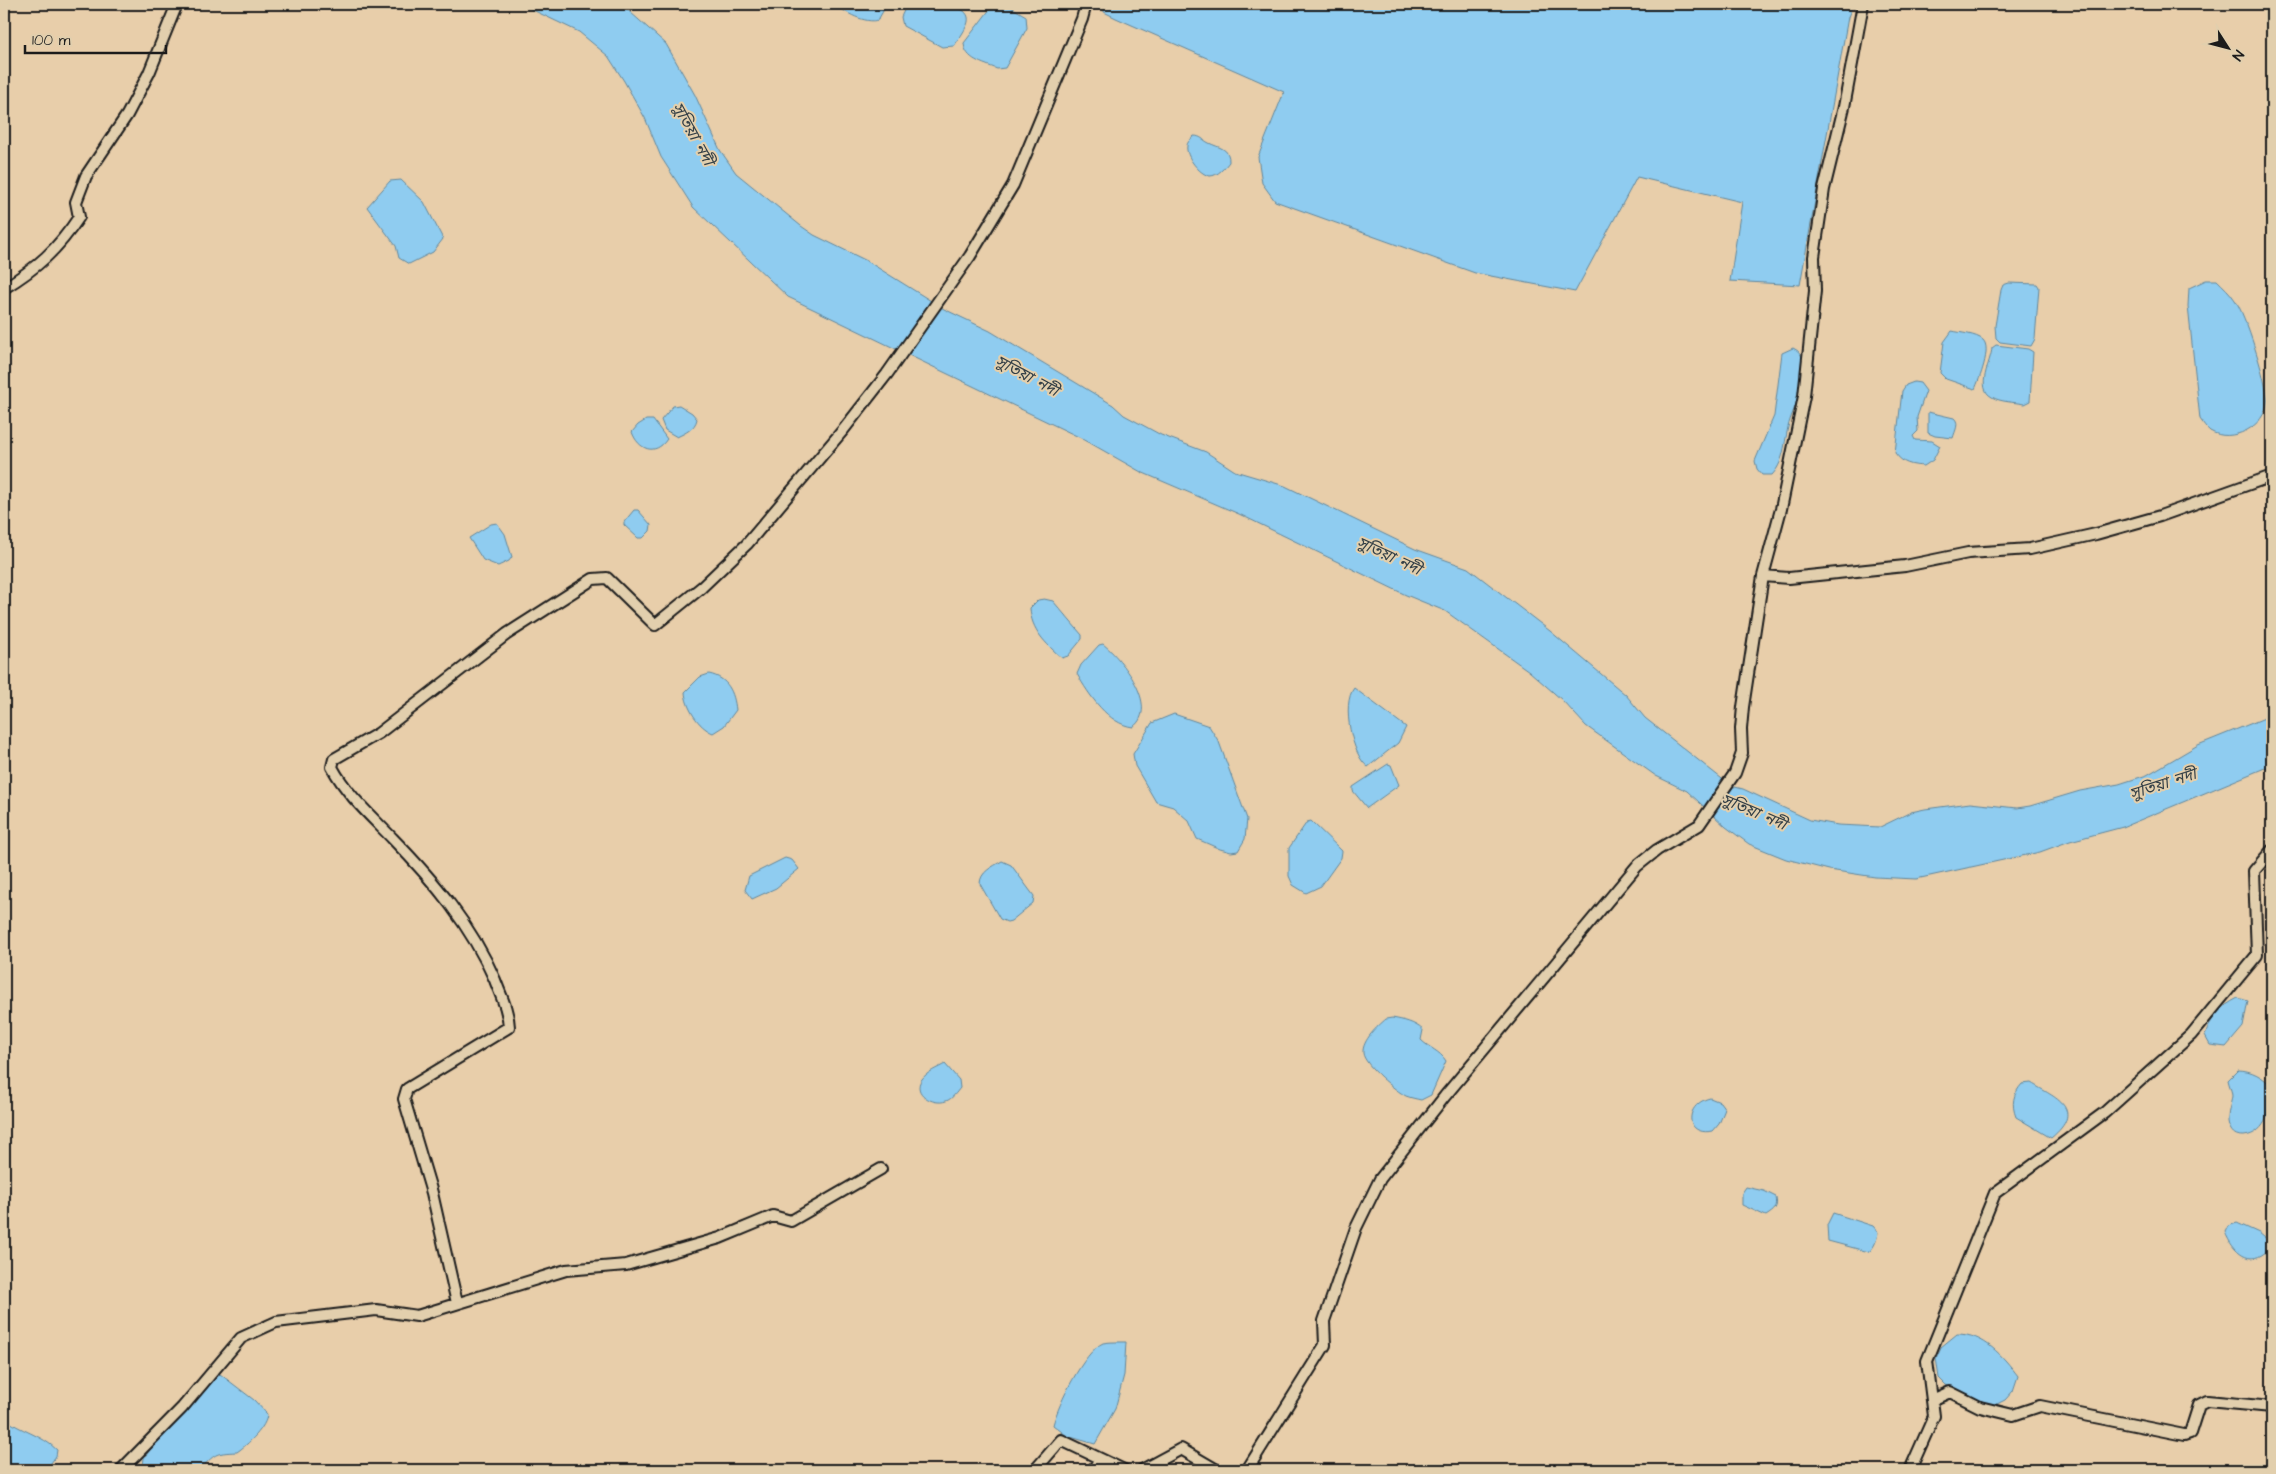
<svg xmlns="http://www.w3.org/2000/svg" width="2276" height="1474" viewBox="0 0 2276 1474" font-family="'Architects Daughter','Noto Sans Bengali',sans-serif">
	<rect width="100%" height="100%" fill="#e8ceaa"/>
	<filter id="ink" filterUnits="userSpaceOnUse"><feTurbulence type="fractalNoise" baseFrequency=".02" numOctaves="2"/><feDisplacementMap in="SourceGraphic" scale="10" xChannelSelector="R" yChannelSelector="G"/><feConvolveMatrix kernelMatrix="1 2 1 2 8 2 1 2 1" color-interpolation-filters="sRGB"/></filter>
	<g filter="url(#ink)">
		<path fill="#8fccf0" stroke="#61869b" d="M520 4H621L666 44 695 95 720 150 736 173 801 226 814 235 867 261 944 309 990 331 1113 405 1124 415 1161 435 1206 452 1235 471 1285 486 1415 549 1468 568 1550 631 1626 695 1645 718 1731 786 1743 789 1810 820 1838 825 1880 827 1911 812 1925 809 1970 803 2017 808 2030 806 2080 791 2119 784 2147 775 2198 745 2272 715V765L2123 827 2070 841 2040 852 1916 879 1875 877 1829 870 1786 859 1749 844 1726 827 1687 791 1656 776 1586 726 1562 700 1529 671 1445 611 1406 595 1239 514 1141 472 1083 439 788 297 693 207 661 157 645 118 624 81 608 56 579 32Z
			M837 4H887L878 20C867 24 843 13 837 4Z
			M907 4C923 4 977 0 967 25 964 32 958 40 954 46L942 47 903 26 901 17Z
			M994 4H1006L1026 16 1027 28 1005 68 997 69C983 63 965 60 964 43Z
			M1104 4H1853L1848 17 1800 285 1730 281 1742 202 1637 177 1575 292 1475 273 1275 201 1262 183 1258 157 1284 92 1116 18 1104 12Z
			M1194 136C1201 136 1203 140 1209 143 1219 148 1230 148 1229 162 1225 167 1218 176 1210 176 1200 175 1185 156 1187 146 1187 142 1191 139 1194 136Z
			M401 180 424 202 443 239 433 252 409 264 399 258 396 246 367 207 390 181Z
			M2206 280H2217C2223 286 2230 292 2235 300 2245 313 2268 384 2267 401 2266 427 2231 444 2210 431 2206 428 2203 423 2200 419L2188 306 2189 288Z
			M2009 283 2037 284 2039 287 2035 339 2031 346 2000 342 1996 338 1995 326 2001 290 2003 285Z
			M1952 331C1961 333 1976 334 1983 340 1992 348 1979 380 1975 389L1946 379 1940 373 1944 342Z
			M1996 345 2028 349 2033 352 2030 401 2024 404C2014 402 2000 402 1992 397 1975 388 1991 362 1992 348Z
			M1793 348C1817 358 1796 403 1790 420 1784 438 1786 460 1772 475H1762L1757 469 1755 461 1774 416 1782 353Z
			M1914 382 1920 383 1926 391 1917 417 1918 431 1913 436 1915 440 1932 441 1940 446 1933 460 1924 466C1911 465 1903 464 1895 453L1902 391 1906 385Z
			M679 405 692 413 697 419C695 429 685 433 677 437L665 430 661 420 673 406Z
			M1928 412 1954 418C1960 423 1955 431 1953 438L1935 436 1928 433Z
			M646 420H653L667 439C655 457 638 449 632 432L638 425Z
			M634 510H638L651 525 650 531 643 538H638L624 525V522Z
			M497 523 505 534 512 557 509 561 498 566 483 560 469 538 491 524Z
			M1044 599 1053 601 1082 635V639L1068 656 1062 658C1046 644 1031 630 1030 608L1038 600Z
			M1103 644C1122 659 1160 707 1133 727 1108 724 1089 695 1077 674L1081 665 1099 645Z
			M709 674C728 678 734 692 736 710L724 726 713 733C698 727 686 707 685 692L700 677Z
			M1354 688 1406 727 1398 743 1368 767C1352 756 1341 704 1354 688Z
			M1174 714 1209 726 1219 742 1247 819 1245 839 1238 851 1231 852 1220 849 1197 839 1189 821 1173 807 1156 802 1135 766 1133 754 1152 723Z
			M1388 764 1391 765 1399 785 1367 808 1353 791V787Z
			M1311 821 1342 851 1341 858 1321 886 1306 893 1293 885 1289 876V848L1307 822Z
			M785 858 792 860 799 869 776 888 752 899 745 890 749 876Z
			M1002 861 1011 865 1034 896 1033 903 1011 921 1007 922 1000 919 980 884C980 872 992 867 1002 861Z
			M2238 998 2248 1001 2243 1027 2226 1047 2210 1045 2205 1036C2211 1017 2220 1007 2238 998Z
			M1392 1018C1403 1020 1414 1022 1423 1030L1421 1040C1429 1048 1440 1051 1446 1061L1431 1095 1421 1100C1417 1099 1411 1098 1406 1096 1396 1091 1364 1065 1363 1053 1362 1040 1378 1026 1386 1019Z
			M945 1064 959 1080 960 1088C956 1093 952 1099 946 1101 933 1106 911 1093 922 1079 927 1072 938 1068 945 1064Z
			M2238 1070C2251 1070 2264 1077 2272 1087 2272 1106 2267 1134 2244 1136 2238 1136 2234 1135 2231 1130 2224 1120 2231 1106 2232 1096 2232 1091 2229 1085 2228 1080Z
			M2031 1083C2056 1098 2086 1109 2051 1138L2016 1117C2011 1104 2013 1094 2022 1084Z
			M1710 1098 1720 1102 1725 1109 1719 1124 1713 1131C1684 1137 1684 1104 1710 1098Z
			M1746 1187 1764 1191 1776 1197C1778 1208 1775 1210 1766 1216L1742 1205V1193Z
			M1833 1213 1873 1226 1878 1232C1877 1240 1875 1246 1869 1252L1828 1241 1827 1225Z
			M2237 1223 2259 1233 2269 1241V1249C2250 1269 2233 1252 2225 1232L2228 1226Z
			M1957 1334C1984 1334 2003 1356 2018 1376L2013 1391 2005 1400 1997 1404H1986L1946 1385 1939 1378 1936 1358 1941 1347Z
			M1119 1342H1126L1124 1375 1115 1409 1095 1444 1067 1436 1053 1425C1058 1405 1084 1351 1103 1343 1108 1342 1114 1342 1119 1342Z
			M220 1374 254 1400 267 1414C267 1427 247 1445 237 1452 213 1453 216 1454 199 1470H149L143 1466 144 1458 150 1450Z
			M4 1418C20 1431 42 1435 57 1450L56 1456 46 1470H4Z"/>
		<g fill="none" stroke-linecap="round" stroke-linejoin="round">
			<defs>
				<path id="minor" d="M4 288C37 268 58 249 79 217L76 202 86 176 127 115 149 73 177 4
					M1763 576 1789 578 1905 566 1968 553 2030 549 2096 534 2160 516 2272 476
					M457 1303 432 1193 404 1099 407 1089 509 1027C508 1009 501 996 495 980 471 925 434 881 393 839 371 816 347 795 332 767L334 759 379 733 507 634 593 579 607 578 655 625 702 587 747 544 844 429 887 374 970 256 1013 185 1082 19 1086 4
					M1932 1400 1950 1392 1980 1407 2013 1415 2040 1406 2184 1435 2190 1433 2199 1405 2207 1401 2272 1407
					M121 1470 182 1408 241 1338 276 1322 376 1310 417 1316 566 1270 626 1265 720 1238 773 1216 791 1221 881 1169
					M1035 1470 1061 1440 1124 1470
					M1093 1470 1100 1459
					M1142 1470 1181 1449 1217 1470
					M1247 1470 1325 1345 1324 1321 1356 1228 1380 1179 1445 1096 1637 866 1657 850 1699 825 1735 773 1742 753 1741 729 1743 707 1763 576 1781 509 1804 396 1815 291 1814 257 1824 189 1844 107 1863 4
					M1910 1470 1934 1416 1927 1361 1995 1193 2104 1113 2191 1035 2257 955 2254 871 2272 850"/>
			</defs>
			<use href="#minor" stroke="#1c1c1c" stroke-width="14"/>
			<use href="#minor" stroke="#e2cfad" stroke-width="10"/>
		</g>
	</g>
	<g text-anchor="middle" dominant-baseline="central" stroke-width="4" stroke-linejoin="round" paint-order="stroke">
		<g font-size="16" font-style="italic" fill="#333f46" stroke="#e2cfad">
			<text transform="translate(693 134) rotate(61)">সুতিয়া নদী</text>
			<text transform="translate(1027 376) rotate(28)">সুতিয়া নদী</text>
			<text transform="translate(1389 556) rotate(25)">সুতিয়া নদী</text>
			<text transform="translate(2163 784) rotate(-18)">সুতিয়া নদী</text>
			<text transform="translate(1754 812) rotate(23)">সুতিয়া নদী</text>
		</g>
	</g>
	<rect width="2276" height="1474" fill="none" stroke="#e2cfad" stroke-width="20"/>
	<rect x="10" y="10" width="2256" height="1454" fill="none" stroke="#1c1c1c" stroke-width="2" filter="url(#ink)"/>
	<g transform="translate(2228 48) rotate(126)" stroke="#e2cfad" stroke-width="4" paint-order="stroke">
	<path d="M0-4L9 19L0 12L-9 19Z" fill="#1c1c1c"/>
	<text y="-8" font-size="14" font-weight="bold" text-anchor="middle" fill="#1c1c1c">N</text>
	</g>
	<path d="M25 45v8h141v-8" fill="none" stroke="#1c1c1c" stroke-width="2.5"/>
	<text x="32" y="45" font-size="15" fill="#1c1c1c" stroke="#e2cfad" stroke-width="4" paint-order="stroke">100 m</text>
</svg>
